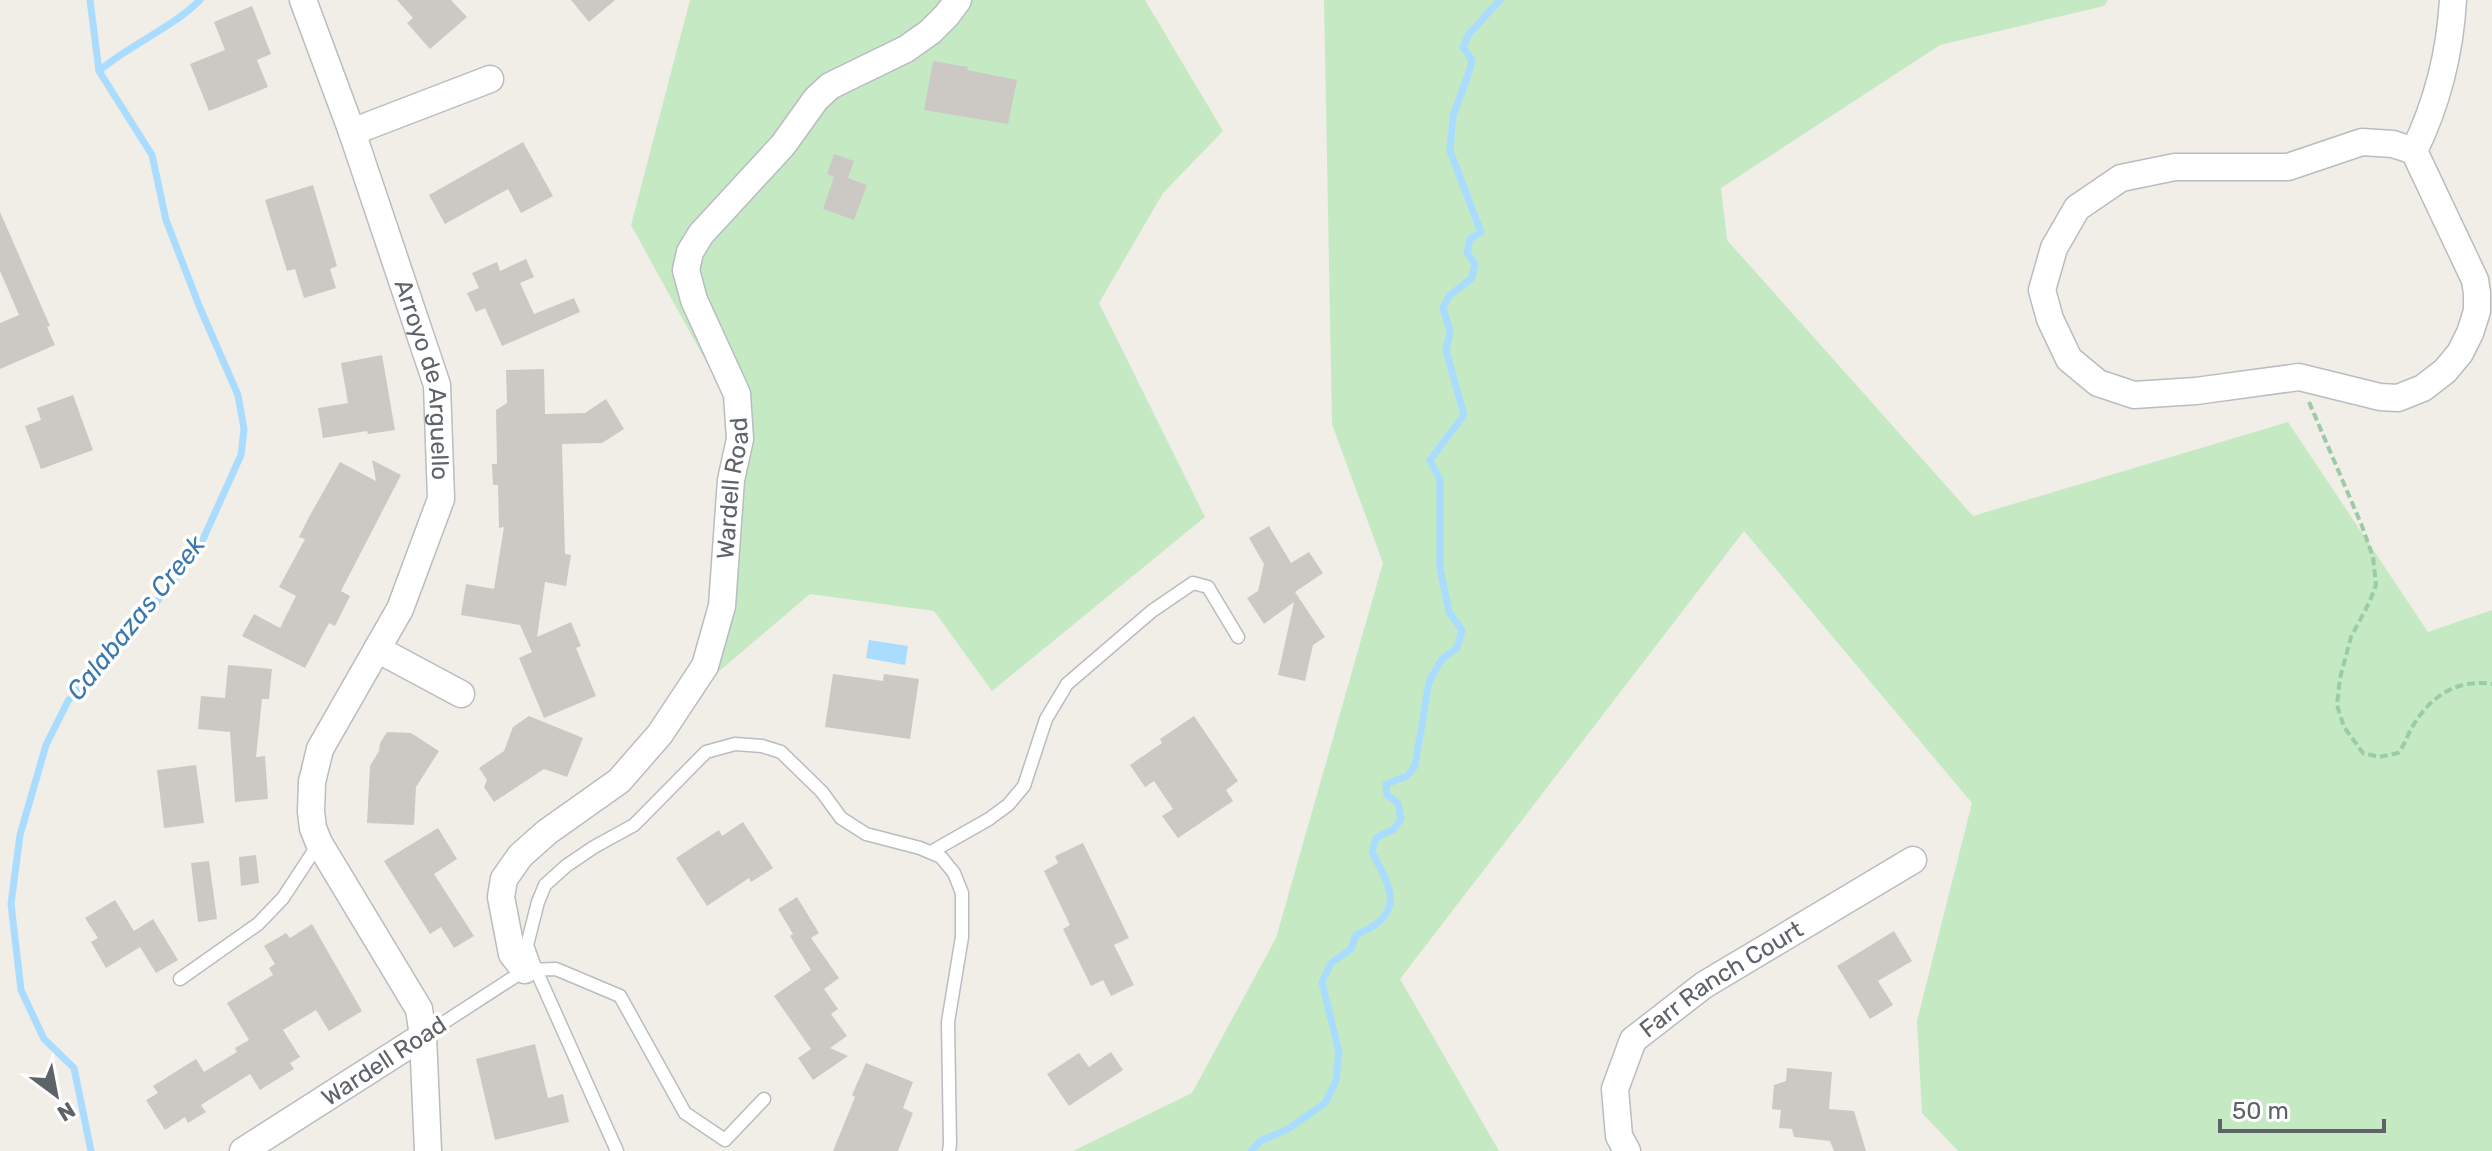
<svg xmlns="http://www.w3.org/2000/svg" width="2492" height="1151" viewBox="0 0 2492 1151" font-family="Rubik,sans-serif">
	<rect width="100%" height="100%" fill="#f1eee7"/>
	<path fill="#c4e9c3" d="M690 0H1145L1223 131 1163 193 1099 303 1205 517 992 691 934 611 810 594 717 673 731 604 741 482 749 440 631 225Z
		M1324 0H2108L2104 6 1940 45 1721 188 1727 240 1973 516 2288 422 2428 632 2492 610V1151H1958L1922 1113 1917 1021 1972 803 1744 531 1400 979 1499 1151H1073L1192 1093 1276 938 1383 563 1332 424Z"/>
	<path fill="#a9dcff" d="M869 640 908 646 905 665 866 658Z"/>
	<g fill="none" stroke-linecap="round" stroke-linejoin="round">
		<path stroke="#a9dcff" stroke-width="7" d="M90 0 99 71 152 155 166 220 200 308 238 395 244 429 241 455 200 546 156 603 95 668 68 701 46 745 20 835 11 904 21 990 44 1039 74 1068 91 1151
			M99 71C130 44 171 29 200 0
			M1251 1151 1260 1141 1288 1129 1325 1103 1336 1081 1339 1052 1322 982 1331 963 1351 949 1356 935C1405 914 1393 891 1372 852L1376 838 1394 829 1401 819 1398 803 1387 795 1386 784 1407 776 1415 766 1429 682 1442 659 1457 648 1462 630 1449 612 1440 568V480L1430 460 1464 415 1446 351 1450 331 1443 308 1449 296 1472 278 1475 264 1467 253 1470 239 1481 232 1450 151 1453 116 1469 72 1472 60 1463 47 1469 34 1500 0"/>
	</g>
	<path fill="#ccc9c4" d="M397 0H451L467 17 430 49 407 23 413 18Z
		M571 0H615L589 22Z
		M252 6 271 54 257 60 268 87 209 111 190 64 225 50 214 22Z
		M933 61 968 67 967 70 1017 80 1008 124 924 110Z
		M523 142 553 196 521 213 508 189 445 224 429 195Z
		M834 154 854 161 848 178 867 185 854 220 823 209 834 177 827 174Z
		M313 185 337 266 330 269 336 288 304 298 295 269 287 271 265 200Z
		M0 212 50 326 47 327 55 345 0 369V323L19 315 0 271Z
		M526 259 534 277 520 283 534 314 574 298 580 312 502 346 485 308 476 312 467 293 479 288 472 273 497 262 500 271Z
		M382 355 395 430 368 434 367 431 323 438 318 408 348 403 341 363Z
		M544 369 545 414 585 413 606 399 624 429 602 443 562 444 565 554 571 555 566 586 545 582 537 637 571 622 581 646 576 648 596 696 544 718 519 658 532 652 520 625 461 615 466 584 494 589 504 527 499 528 498 485H493L492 464H497L496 410 507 403 506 370Z
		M73 395 93 450 41 469 25 426 41 420 37 408Z
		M372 460 401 475 341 591 350 596 335 626 329 623 305 668 242 636 254 614 280 628 296 596 279 587 305 539 299 537 309 517 340 462 376 481Z
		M1269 526 1291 563 1309 552 1323 573 1295 592 1325 637 1313 645 1305 681 1278 675 1294 602 1264 624 1247 598 1258 591 1264 564 1249 538Z
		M228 665 272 669 269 699H262L256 757 265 756 268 799 235 802 230 732 198 729 201 696 225 698Z
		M833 674 883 681 884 674 919 679 910 739 825 727Z
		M529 716 583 738 567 777 544 769 494 802 484 787 487 780 479 768 504 751 513 727Z
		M1194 716 1238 781 1226 790 1233 801 1178 838 1162 816 1173 809 1154 781 1145 787 1130 765 1162 743 1160 739Z
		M387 732 411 733 439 751 416 787 414 825 367 823 370 766 379 751 380 743Z
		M196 765 204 823 164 828 157 770Z
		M743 822 773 868 751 882 749 878 707 906 676 858 719 830 722 836Z
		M438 828 457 859 434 874 474 936 454 948 441 927 430 934 384 861Z
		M1083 843 1129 938 1114 945 1134 985 1111 996 1103 980 1091 986 1063 929 1070 925 1044 871 1058 863 1055 856Z
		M256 855 259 883 241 886 239 857Z
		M209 861 217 919 198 922 191 863Z
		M797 897 819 933 811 938 839 978 824 989 838 1009 831 1014 847 1036 830 1048 848 1056 813 1080 798 1058 811 1049 774 996 811 970 790 936 793 934 778 909Z
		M115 900 134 931 153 919 178 960 156 973 140 947 106 968 91 942 98 938 85 918Z
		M312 924 362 1011 329 1031 316 1010 283 1030 300 1057 290 1063 294 1069 260 1090 250 1074 201 1105 206 1112 188 1123 185 1117 165 1130 146 1100 158 1093 153 1086 196 1059 204 1072 237 1052 235 1048 249 1040 227 1003 273 975 269 968 275 964 264 946 286 933 290 938Z
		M1894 931 1912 961 1878 981 1893 1005 1870 1019 1837 966Z
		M535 1044 548 1098 563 1094 569 1122 495 1140 476 1059Z
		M1111 1052 1123 1070 1069 1106 1047 1074 1079 1053 1089 1067Z
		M866 1063 913 1082 903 1108 913 1113 898 1151H833L855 1097 852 1095Z
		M1787 1068 1832 1072 1829 1109 1854 1111 1866 1151H1834L1830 1141 1794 1137 1792 1129 1779 1128 1781 1110 1772 1109 1774 1085 1786 1081Z"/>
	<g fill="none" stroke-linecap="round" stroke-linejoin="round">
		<defs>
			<path id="lane" d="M931 852 989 819 1008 805 1024 786 1046 719 1067 684 1152 611 1193 583 1208 587 1238 637
				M180 979 258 924 283 898 319 843
				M423 1036 525 970 556 969 620 996 685 1113 725 1140 764 1099
				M617 1151 536 970 527 945 538 902 545 885 566 866 594 847 634 825 706 752 735 744 762 746 781 752 822 792 841 818 866 834 920 848 941 857 954 873 962 893V937L948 1022 950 1144 949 1151"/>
			<g id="street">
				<path id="s1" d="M303 0 352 132 437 385 441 499 400 609 320 749 312 782 311 812 313 828 319 843 419 1009 423 1036 428 1151"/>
				<path d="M352 132 490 79"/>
				<path d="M2362 142 2393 144 2414 151 2475 280 2477 293V311L2470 333 2460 353 2445 371 2423 388 2398 398 2380 397 2299 377 2196 391 2134 395 2098 383 2069 359 2050 319 2042 290 2054 248 2077 208 2121 178 2175 167H2288Z"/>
				<path d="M2414 151C2437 104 2450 52 2453 0"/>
				<path d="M377 649 461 694"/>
				<path id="s2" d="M525 970 512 954 501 897 504 879 520 856 547 832 619 781 660 734 705 666 722 606 731 480 740 439 737 394 694 300 686 270 690 252 701 234 783 145 816 99 830 86 906 49 930 32 947 15 958 0"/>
				<path d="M243 1151 423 1036"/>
				<path id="s3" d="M1627 1151 1619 1136 1615 1089 1633 1040 1704 985 1913 860"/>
			</g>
		</defs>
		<use href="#lane" stroke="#b9bcc1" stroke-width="15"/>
		<use href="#street" stroke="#b9bcc1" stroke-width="29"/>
		<path stroke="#9bcba7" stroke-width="4" stroke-dasharray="8 4" stroke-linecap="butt" d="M2309 402 2362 526 2373 557 2376 585 2369 603 2351 637 2340 678 2337 705 2344 727 2363 753 2379 757 2398 753C2404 746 2406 739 2410 731 2427 699 2455 678 2492 684"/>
		<use href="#lane" stroke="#fff" stroke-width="12"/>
		<use href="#street" stroke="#fff" stroke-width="26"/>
	</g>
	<g text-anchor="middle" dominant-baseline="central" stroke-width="7" stroke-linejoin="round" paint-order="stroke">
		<g font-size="24" fill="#5e6368" stroke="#fff">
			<text stroke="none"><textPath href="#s1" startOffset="400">Arroyo de Arguello</textPath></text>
			<text stroke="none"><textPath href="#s2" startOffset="574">Wardell Road</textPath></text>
			<text stroke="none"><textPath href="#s3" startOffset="224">Farr Ranch Court</textPath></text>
			<text transform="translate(384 1061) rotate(-33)">Wardell Road</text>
		</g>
		<g font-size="26" font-style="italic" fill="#3c78ae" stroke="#fff">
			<text transform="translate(136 618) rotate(-51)">Calabazas Creek</text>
		</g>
	</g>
	<g transform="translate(56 1095) rotate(148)" stroke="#ffffff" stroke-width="6" paint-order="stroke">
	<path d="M0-6L14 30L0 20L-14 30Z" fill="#5e6368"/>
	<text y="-12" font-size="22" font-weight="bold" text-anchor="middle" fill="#5e6368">N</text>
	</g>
	<path d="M2220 1119v12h164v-12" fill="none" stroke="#5e6368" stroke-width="4"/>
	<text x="2232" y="1119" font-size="24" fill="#5e6368" stroke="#ffffff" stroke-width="6" paint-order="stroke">50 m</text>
</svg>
